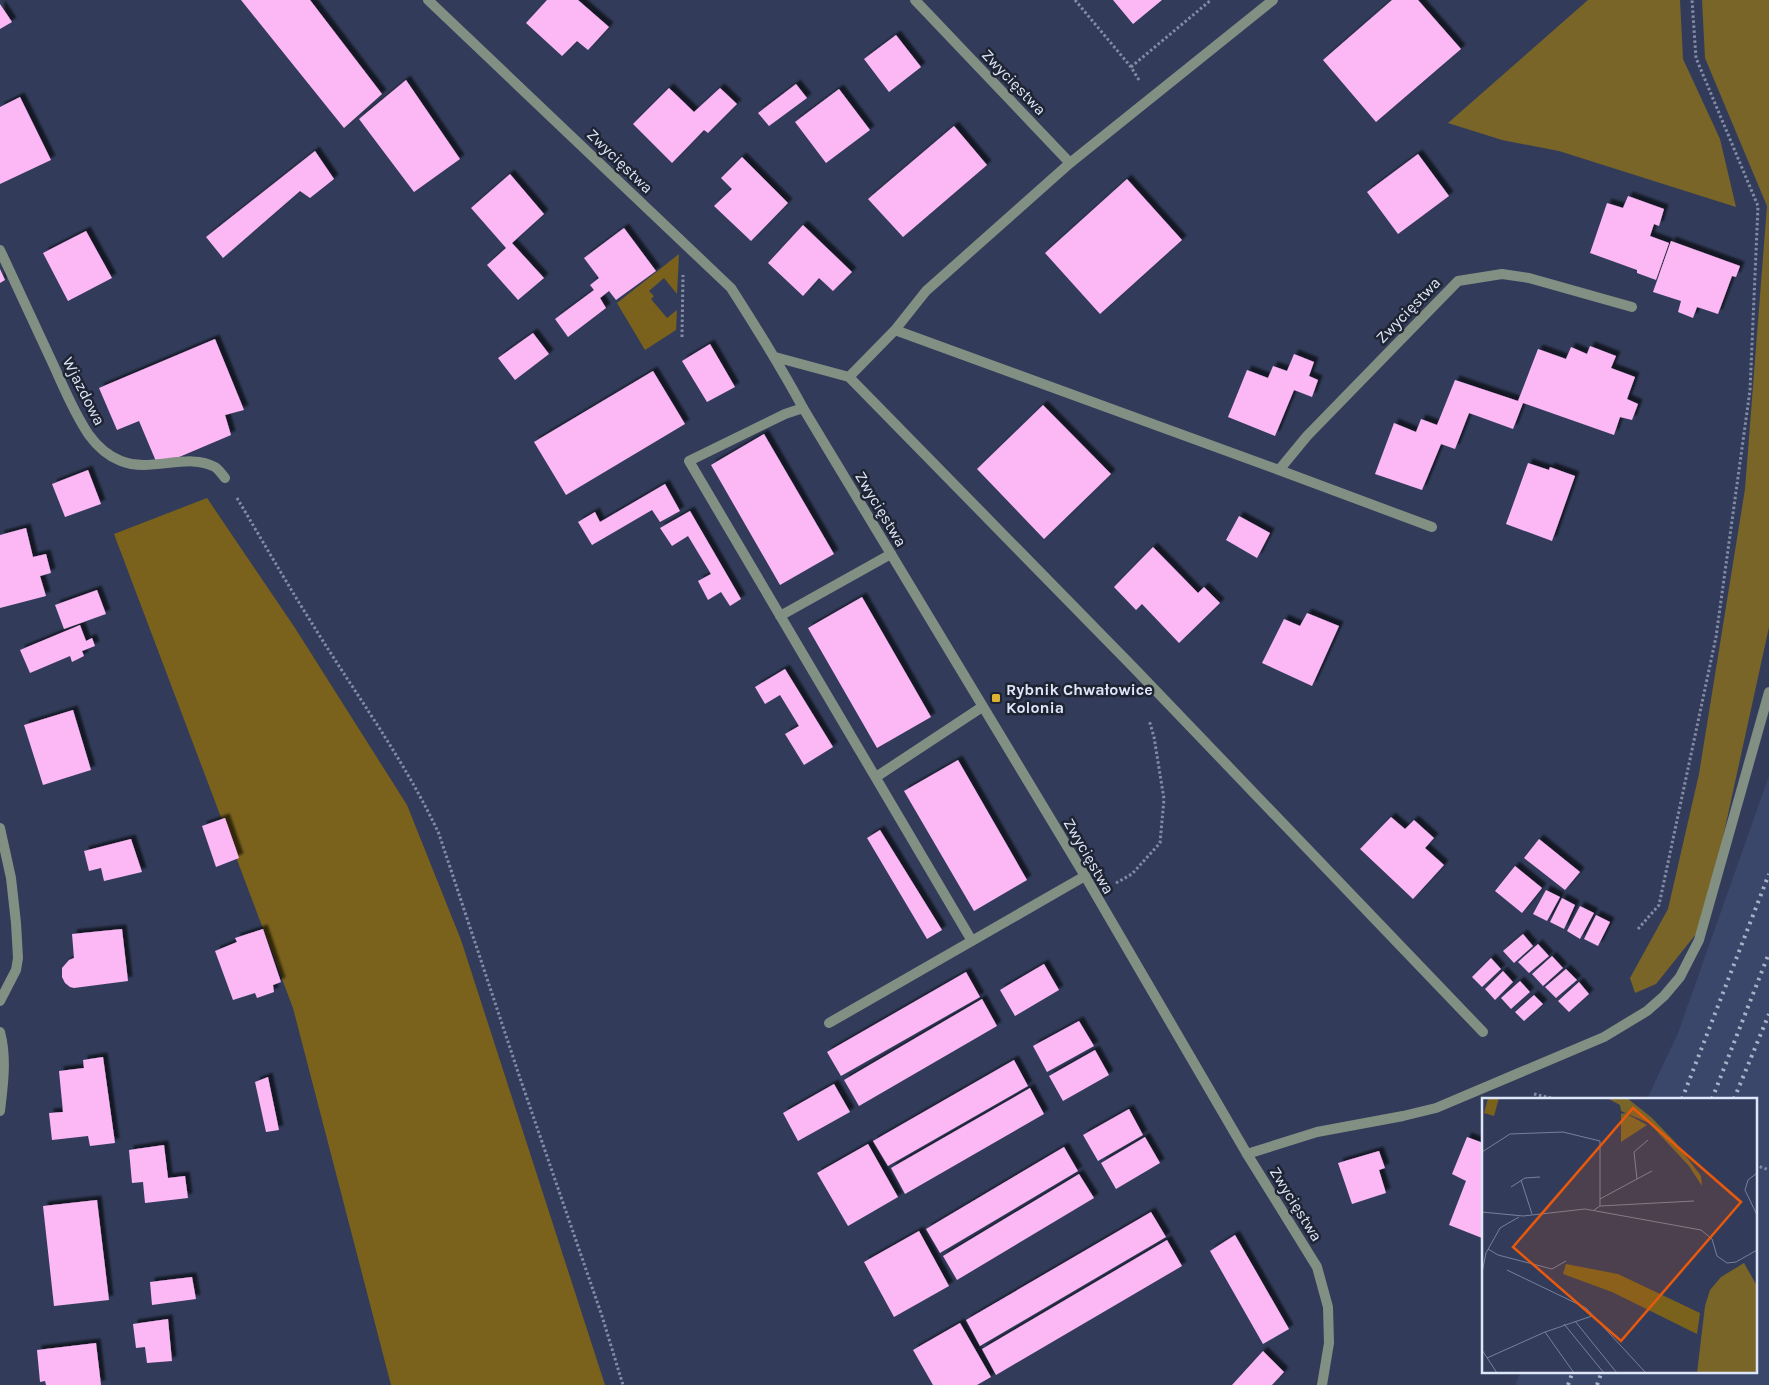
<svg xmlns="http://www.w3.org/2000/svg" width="1769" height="1385" viewBox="0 0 1769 1385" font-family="Karla,sans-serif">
	<defs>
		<filter id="shadow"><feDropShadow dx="4.5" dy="-4.5" stdDeviation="1" flood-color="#0009"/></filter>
	</defs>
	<rect width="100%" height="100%" fill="#323c5a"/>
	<path fill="#3a476b" d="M1769 776V1385H1515L1521 1371H1755V1099H1647L1678 1033Z"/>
	<path fill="#7a621d" d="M679 254 677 294 664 278 649 291 654 296 651 299 667 318 677 310 676 330 645 350 617 303Z
		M207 498 295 628 407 805 461 940 605 1385H391L293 1008 114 534Z"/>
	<path fill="#7a6528" d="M1588 0H1680L1683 59 1720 139 1736 207 1559 151 1502 140 1448 123Z
		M1702 0H1769V627L1704 924 1656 984 1635 993 1630 978 1668 909 1699 774 1745 489 1767 206 1705 58Z"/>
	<path fill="#fbb8f5" filter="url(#shadow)" d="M241 0H310L382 94 344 128Z
		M547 0H578L609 27 588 50 577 41 562 56 526 23Z
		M1113 0H1162L1133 24Z
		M1392 0H1418L1461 49 1376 122 1323 60Z
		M0 4 12 22 0 29Z
		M896 35 921 67 889 92 864 59Z
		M406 80 460 159 414 192 359 119Z
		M796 84 807 98 769 126 758 113Z
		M669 88 694 112 720 88 737 104 708 133 704 130 672 163 633 124Z
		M839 89 870 130 826 163 795 122Z
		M20 97 51 160 0 184V107Z
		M954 126 987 165 903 237 868 199Z
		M315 151 334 179 310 198 300 191 223 258 206 237Z
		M1418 154 1449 196 1398 234 1367 192Z
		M742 157 788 203 751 241 714 206 732 189 721 178Z
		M510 174 544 214 512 243 544 278 518 300 487 265 506 248 471 208Z
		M1127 179 1182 240 1100 314 1045 253Z
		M1628 196 1664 209 1659 226 1654 224 1650 236 1669 243 1656 280 1637 273V270L1590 253 1607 203 1623 208Z
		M803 225 852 272 833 291 819 278 803 296 768 263Z
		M624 228 656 271 616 300 609 291 600 298 606 308 568 337 555 319 594 290 590 285 599 278 584 258Z
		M86 231 112 278 68 301 43 253Z
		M1671 241 1740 266 1736 277 1732 276 1718 314 1697 307 1693 318 1678 312 1681 301 1653 292Z
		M0 269 5 280 0 283Z
		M533 333 549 354 515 380 498 358Z
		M215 339 244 410 225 415 231 435 158 466 139 421 117 430 99 388Z
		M710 344 735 387 707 402 682 361Z
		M1590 346 1616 356 1611 368 1635 377 1627 399 1638 404 1632 420 1620 417 1614 435 1523 403 1513 429 1469 413 1455 449 1441 444 1422 490 1375 474 1394 423 1416 432 1421 419 1437 425 1455 380 1518 401 1538 349 1566 359 1571 347 1587 354Z
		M1294 354 1314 362 1309 376 1318 380 1312 397 1294 390 1275 436 1228 417 1247 370 1268 378 1273 366 1287 371Z
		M653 371 685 424 566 495 534 442Z
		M1043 405 1111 474 1044 539 977 469Z
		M764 434 834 554 780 585 711 465Z
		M1528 463 1549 470 1550 467 1575 476 1552 541 1506 524Z
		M88 470 101 504 65 517 52 484Z
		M665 484 680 511 660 522 652 510 592 545 578 522 595 512 600 522Z
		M690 511 741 599 730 606 721 592 708 600 698 581 711 574 688 536 672 546 660 528Z
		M1239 516 1270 533 1257 558 1226 540Z
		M26 528 33 557 46 554 51 573 40 576 46 596 0 608V535Z
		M1153 547 1198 593 1204 587 1220 603 1179 643 1142 604 1136 610 1114 587Z
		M97 590 106 614 64 629 55 605Z
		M862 597 931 717 877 748 808 628Z
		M1307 613 1339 626 1312 686 1262 663 1284 619 1300 626Z
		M80 625 86 641 92 638 95 646 82 651 84 656 72 662 70 656 30 673 20 650Z
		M785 669 833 747 804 765 785 734 799 726 780 695 765 704 755 687Z
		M73 710 91 770 43 785 24 725Z
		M958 760 1027 880 974 911 904 791Z
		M1391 817 1405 829 1414 820 1434 838 1425 848 1444 865 1413 899 1360 849Z
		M225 818 239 858 216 867 202 826Z
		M880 830 942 930 927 939 867 838Z
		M131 839 142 872 104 881 101 868 89 871 84 851Z
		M1539 839 1580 872 1565 890 1524 858Z
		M1515 866 1542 888 1522 913 1495 891Z
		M1546 890 1560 897 1547 921 1533 914Z
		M1562 898 1575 905 1564 929 1550 922Z
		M1580 906 1594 913 1580 939 1567 931Z
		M1596 915 1610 922 1598 946 1584 939Z
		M122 929 128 981 74 988 70 987 65 983 62 977V968L69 960 74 958 72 934Z
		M263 929 281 982 273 985 274 992 257 998 255 993 233 1000 215 951 237 942 235 938Z
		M1523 934 1533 946 1514 963 1503 951Z
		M1538 944 1549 956 1529 973 1518 962Z
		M1552 956 1563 968 1543 986 1532 974Z
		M1491 958 1501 969 1482 987 1472 977Z
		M1044 964 1059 990 1015 1016 1000 990Z
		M1566 969 1577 980 1556 998 1545 987Z
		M1503 971 1513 982 1495 1000 1485 989Z
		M966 972 980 997 841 1076 827 1052Z
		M1520 981 1530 992 1511 1009 1501 998Z
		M1579 982 1589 994 1569 1012 1558 1001Z
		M1534 995 1543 1004 1524 1021 1515 1012Z
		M982 999 997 1026 859 1106 844 1080Z
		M1079 1021 1094 1046 1047 1072 1033 1046Z
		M1095 1050 1109 1075 1063 1101 1049 1076Z
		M103 1057 115 1143 90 1146 88 1136 52 1140 49 1113 63 1112 59 1071 84 1068 83 1060Z
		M1014 1060 1028 1086 888 1166 873 1141Z
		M268 1077 279 1130 266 1132 255 1082Z
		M834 1084 850 1112 798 1141 783 1113Z
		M1030 1088 1044 1114 905 1194 891 1168Z
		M1129 1109 1143 1135 1098 1161 1083 1135Z
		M1145 1137 1160 1163 1116 1189 1101 1163Z
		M1467 1137 1483 1143 1482 1238 1449 1225 1466 1181 1452 1174Z
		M868 1144 898 1197 848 1226 817 1173Z
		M164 1145 168 1178 185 1176 188 1198 145 1203 143 1182 132 1183 129 1150Z
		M1064 1147 1078 1171 940 1253 926 1229Z
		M1379 1151 1385 1168 1379 1170 1386 1193 1352 1204 1338 1163Z
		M1079 1174 1094 1198 957 1280 943 1256Z
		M97 1200 109 1300 54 1306 43 1206Z
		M1151 1212 1166 1237 980 1346 966 1320Z
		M919 1231 949 1286 894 1317 864 1262Z
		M1235 1235 1289 1329 1263 1344 1210 1251Z
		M1167 1240 1182 1266 996 1375 982 1349Z
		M192 1277 196 1299 152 1305 150 1282Z
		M168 1319 172 1361 147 1363 145 1347 136 1348 133 1324Z
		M960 1323 991 1377 977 1385H933L913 1350Z
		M96 1343 101 1385H46L45 1381 40 1382 37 1350Z
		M1263 1351 1284 1372 1272 1385H1232Z"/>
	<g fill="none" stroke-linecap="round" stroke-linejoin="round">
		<path stroke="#838ca5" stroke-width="3" stroke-dasharray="2.5 2.5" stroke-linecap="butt" d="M1075 0 1131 67 1139 80
			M1131 67 1211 0
			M682 337 683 275
			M237 498C262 540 287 584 313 625 356 695 404 759 439 834L520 1078 602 1316 623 1385
			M1116 883 1132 874 1160 843 1164 799 1154 737 1149 720
			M1638 929 1659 905 1716 637 1750 390 1758 206 1696 58 1692 0
			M1534 1094 1555 1099
			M1755 1165 1769 1170"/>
		<path stroke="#829084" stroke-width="10" d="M915 0 1070 163
			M803 408 785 414 689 461 972 941
			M780 616 891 554
			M876 777 982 707
			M829 1023 1085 876
			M1247 1154 1317 1132 1403 1116 1436 1108 1604 1037 1647 1011 1664 996 1680 977 1699 940 1769 692"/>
		<path stroke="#829084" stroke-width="10" d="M428 0 731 288C756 327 781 367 803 408L1085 876 1247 1154 1317 1267 1328 1307 1329 1343 1322 1385
			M0 250C18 288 35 326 53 364 64 388 74 413 89 435 97 446 108 456 121 461 151 473 188 452 215 467 219 470 222 474 225 478
			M895 330 1279 470
			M775 357 849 377 1135 669 1483 1032
			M849 377 895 330 926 291 1070 163 1273 0
			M1432 527 1279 470 1307 436 1458 281 1502 274 1529 278 1632 307
			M0 828 11 878 16 923 18 958 16 970 0 1001
			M0 1032C7 1058 3 1085 0 1111"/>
		<path stroke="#a9b1c8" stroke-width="4" stroke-dasharray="2.5 5" stroke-linecap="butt" d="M1682 1099 1769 874
			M1712 1099 1769 953
			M1734 1099 1769 1014
			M1568 1385 1573 1371
			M1597 1385 1602 1371"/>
	</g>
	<rect fill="#dcb233" stroke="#1f2432" stroke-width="2" x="991" y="693" width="10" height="10" rx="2.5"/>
	<g text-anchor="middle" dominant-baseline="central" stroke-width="5" stroke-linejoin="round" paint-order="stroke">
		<g font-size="16" fill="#dee6f9" stroke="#1f2432">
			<text transform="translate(1014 82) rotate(46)">Zwycięstwa</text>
			<text transform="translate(620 161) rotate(44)">Zwycięstwa</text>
			<text transform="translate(1408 310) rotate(-46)">Zwycięstwa</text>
			<text transform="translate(84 391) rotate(63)">Wjazdowa</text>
			<text transform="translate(881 509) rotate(59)">Zwycięstwa</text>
			<text transform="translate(1089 856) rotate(60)">Zwycięstwa</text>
			<text transform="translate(1296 1204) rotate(58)">Zwycięstwa</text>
		</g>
		<g font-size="16" font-weight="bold" fill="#dee6f9" stroke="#1f2432" text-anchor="start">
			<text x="1006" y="689">Rybnik Chwałowice<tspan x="1006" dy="18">Kolonia</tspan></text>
		</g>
	</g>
	<g transform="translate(1482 1098)">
		<rect width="275" height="275" fill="#323c5a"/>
		<path d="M6 0H17L12 18 2 15ZM84 166 136 176 218 215 215 236 130 194 81 176Z" fill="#7a621d"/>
		<path d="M125 0H145L170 20 194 45 219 78 220 88 207 68 167 25 139 13 138 7ZM143 15 165 27 139 44V16ZM262 165 275 188V275H215L223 208 228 192 239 179Z" fill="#7a6528"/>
		<path fill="none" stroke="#77809a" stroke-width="1" d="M166 42 152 54 155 81 170 73M0 54 28 36 81 34 118 43V108M275 75 266 82 263 92 275 117M39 82 50 116M29 89 43 80 58 79M118 101 155 81M112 112 118 108 212 103M0 114 41 118 103 111 219 132 230 141 235 158 245 165 254 164 275 152M6 151 16 157 70 171 84 163M25 172 104 210 164 275M0 175 4 155 18 130 37 119M93 223 135 275M82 226 122 275M63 234 92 275M0 252 15 275M5 260 63 234 110 218"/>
		<path fill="#e8590c" fill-opacity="0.15" stroke="#e8590c" stroke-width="2.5" d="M151 10 259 104 139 243 31 149Z"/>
		<rect width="275" height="275" fill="none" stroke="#dee6f9" stroke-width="2.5"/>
	</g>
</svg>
